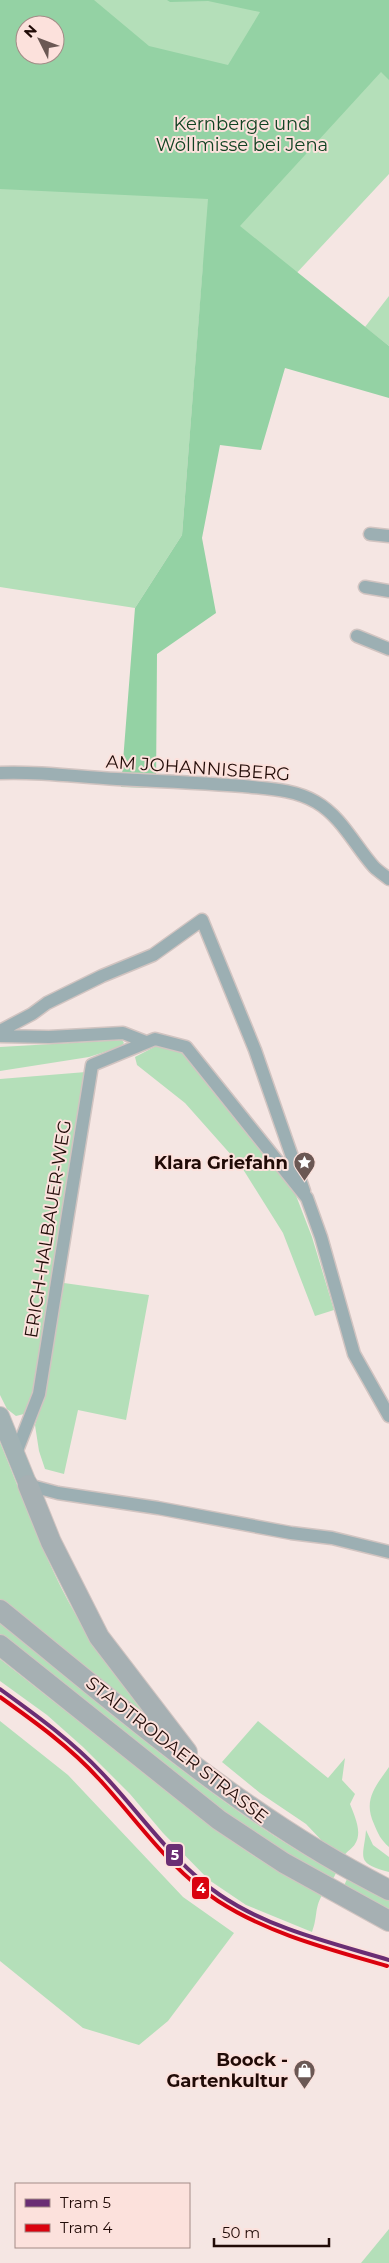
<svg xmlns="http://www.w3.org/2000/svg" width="389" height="2263" viewBox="0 0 389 2263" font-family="Montserrat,sans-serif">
	<rect width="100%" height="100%" fill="#f5e6e3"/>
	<path fill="#b4dfb9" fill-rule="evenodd" d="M0 0H389V174L264 308 203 266 182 535 135 608 0 587ZM25 25H55V55H25Z
		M389 296V346L365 327Z
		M122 1040 124 1043 120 1047 89 1057 0 1071V1047Z
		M162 1043 181 1051 295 1193 312 1237 334 1310 315 1316 283 1233 241 1166 185 1103 137 1065 135 1057Z
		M86 1072 33 1404 24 1414 16 1416 7 1409 0 1395V1079Z
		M64 1283 149 1295 126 1420 78 1410 64 1474 45 1469 39 1451 35 1425 44 1396Z
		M0 1442C25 1503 47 1568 82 1625 103 1660 130 1691 154 1723L0 1599Z
		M0 1623C108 1710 214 1805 336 1873L332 1881 253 1832 192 1789 0 1634Z
		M0 1659 220 1833 254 1856 322 1895C314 1910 318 1916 312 1932L246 1905 209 1880 163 1833 130 1794 83 1747 47 1715 0 1681Z
		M0 1721 68 1775 183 1897 234 1933 168 2021 139 2045 83 2028 0 1961Z
		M258 1721 328 1778 345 1758 342 1780 355 1794 350 1804C354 1815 363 1832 355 1844 353 1848 347 1851 344 1856L326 1845 306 1824 260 1793 222 1762Z
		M389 1767V1847C381 1840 378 1834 374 1824 363 1800 375 1787 389 1767Z
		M366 1830 373 1845 389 1857V1872C354 1863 364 1857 366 1830Z
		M347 1879 389 1900V1912L343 1888Z
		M389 2229V2263H361Z"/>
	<path fill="#94d2a4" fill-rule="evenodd" d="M0 0H94L149 46 228 65 260 12 208 1 170 2 167 0H389V80L381 72 240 226 389 346V398L285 368 261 450 220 445 202 538 216 613 157 654 156 788 121 787 135 608 182 535 208 199 0 189ZM25 25H55V55H25Z"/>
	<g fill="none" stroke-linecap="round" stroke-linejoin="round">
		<defs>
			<path id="minor" d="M370 534 389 536
				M365 587 389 591
				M357 636 389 649
				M0 773C39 771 78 777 117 779 159 781 201 783 243 786 269 789 293 789 316 802 342 817 355 846 374 867 378 871 384 875 389 879
				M0 1031 32 1014 47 1003 102 976 153 955 202 920 255 1050 304 1191
				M0 1036 49 1037 123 1033 146 1042
				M16 1453 39 1394 92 1065 155 1039 186 1047 307 1198 321 1237 354 1354 389 1416
				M28 1485 58 1493 158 1508 291 1533 332 1538 389 1552"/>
			<path id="secondary" d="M0 1416 28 1485"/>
			<path id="primary" d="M28 1485 51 1542 99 1637 187 1752
				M0 1610C125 1711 245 1818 389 1890
				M0 1645 219 1820 284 1863 389 1921"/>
		</defs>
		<use href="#minor" stroke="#d1c4c1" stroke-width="15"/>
		<use href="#secondary" stroke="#d1c4c1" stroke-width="20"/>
		<use href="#primary" stroke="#d1c4c1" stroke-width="22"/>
		<use href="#minor" stroke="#9cafb3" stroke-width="12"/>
		<use href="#secondary" stroke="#a2b2b4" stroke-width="18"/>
		<use href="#primary" stroke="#a6b0b3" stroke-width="20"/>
		<defs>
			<path id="tram-1" d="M0 1689C36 1715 72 1741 102 1773 141 1814 173 1863 220 1895 270 1929 332 1943 389 1960"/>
			<path id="tram-2" d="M0 1697C35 1722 70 1747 99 1779 137 1820 170 1870 218 1901 269 1934 329 1949 387 1966"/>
		</defs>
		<use href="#tram-1" stroke="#fce1dc" stroke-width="8"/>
		<use href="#tram-2" stroke="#fce1dc" stroke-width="8"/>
		<use href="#tram-1" stroke="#6a2e74" stroke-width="4"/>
		<use href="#tram-2" stroke="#da020e" stroke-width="4"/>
	</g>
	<defs>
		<symbol id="sight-pin" viewBox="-11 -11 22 30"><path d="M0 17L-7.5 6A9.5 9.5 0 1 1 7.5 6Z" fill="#6b5854" stroke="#fce1dc"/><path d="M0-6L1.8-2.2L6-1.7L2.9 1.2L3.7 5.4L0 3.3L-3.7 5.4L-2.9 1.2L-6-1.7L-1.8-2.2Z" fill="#fff"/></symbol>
		<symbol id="shop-pin" viewBox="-11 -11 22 30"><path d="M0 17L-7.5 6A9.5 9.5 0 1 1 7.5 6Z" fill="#6b5854" stroke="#fce1dc"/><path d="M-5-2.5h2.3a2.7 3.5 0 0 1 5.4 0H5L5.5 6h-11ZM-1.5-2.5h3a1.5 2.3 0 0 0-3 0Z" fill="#fff"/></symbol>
	</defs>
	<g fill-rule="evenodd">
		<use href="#sight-pin" x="292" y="1150" width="25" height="34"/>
		<use href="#shop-pin" x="292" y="2058" width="25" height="34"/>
	</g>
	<g text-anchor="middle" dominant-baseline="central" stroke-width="4" stroke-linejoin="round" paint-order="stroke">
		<g font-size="18" fill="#114222" stroke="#fce1dc">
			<text x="242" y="124">Kernberge und<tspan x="242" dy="21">Wöllmisse bei Jena</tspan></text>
		</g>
		<g font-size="18" fill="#210b07" stroke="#fce1dc">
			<text transform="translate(198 768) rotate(4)">AM JOHANNISBERG</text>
			<text transform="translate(48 1229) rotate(-81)">ERICH-HALBAUER-WEG</text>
			<text transform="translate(177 1750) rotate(38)">STADTRODAER STRASSE</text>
		</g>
		<g font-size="18" font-weight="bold" fill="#210b07" stroke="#fce1dc" text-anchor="end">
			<text x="288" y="1163">Klara Griefahn</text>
			<text x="288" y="2060">Boock -<tspan x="288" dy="21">Gartenkultur</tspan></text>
		</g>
	</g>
	<g stroke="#fce1dc" stroke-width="2">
		<rect x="165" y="1843" width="19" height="24" rx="5" fill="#6a2e74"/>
		<rect x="191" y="1876" width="19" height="24" rx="5" fill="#da020e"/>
	</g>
	<g font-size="14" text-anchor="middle" font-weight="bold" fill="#fff">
		<text x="175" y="1860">5</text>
		<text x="201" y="1893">4</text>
	</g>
	<rect x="15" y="2183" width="175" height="65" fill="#fce1dc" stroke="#a48b87"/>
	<rect x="25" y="2199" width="25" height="8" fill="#6a2e74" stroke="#a48b87"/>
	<text x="60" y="2208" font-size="15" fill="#210b07">Tram 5</text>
	<rect x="25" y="2224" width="25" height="8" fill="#da020e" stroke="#a48b87"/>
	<text x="60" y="2233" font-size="15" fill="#210b07">Tram 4</text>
	<g transform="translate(40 40) rotate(312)"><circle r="24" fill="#fce1dc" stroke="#a48b87"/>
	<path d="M0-4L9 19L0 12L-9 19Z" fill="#6b5854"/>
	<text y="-8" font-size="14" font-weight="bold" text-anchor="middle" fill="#210b07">N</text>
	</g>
	<path d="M214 2238v8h115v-8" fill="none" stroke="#210b07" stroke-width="2.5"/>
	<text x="222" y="2238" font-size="15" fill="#210b07" stroke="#fce1dc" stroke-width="4" paint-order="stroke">50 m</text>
</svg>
